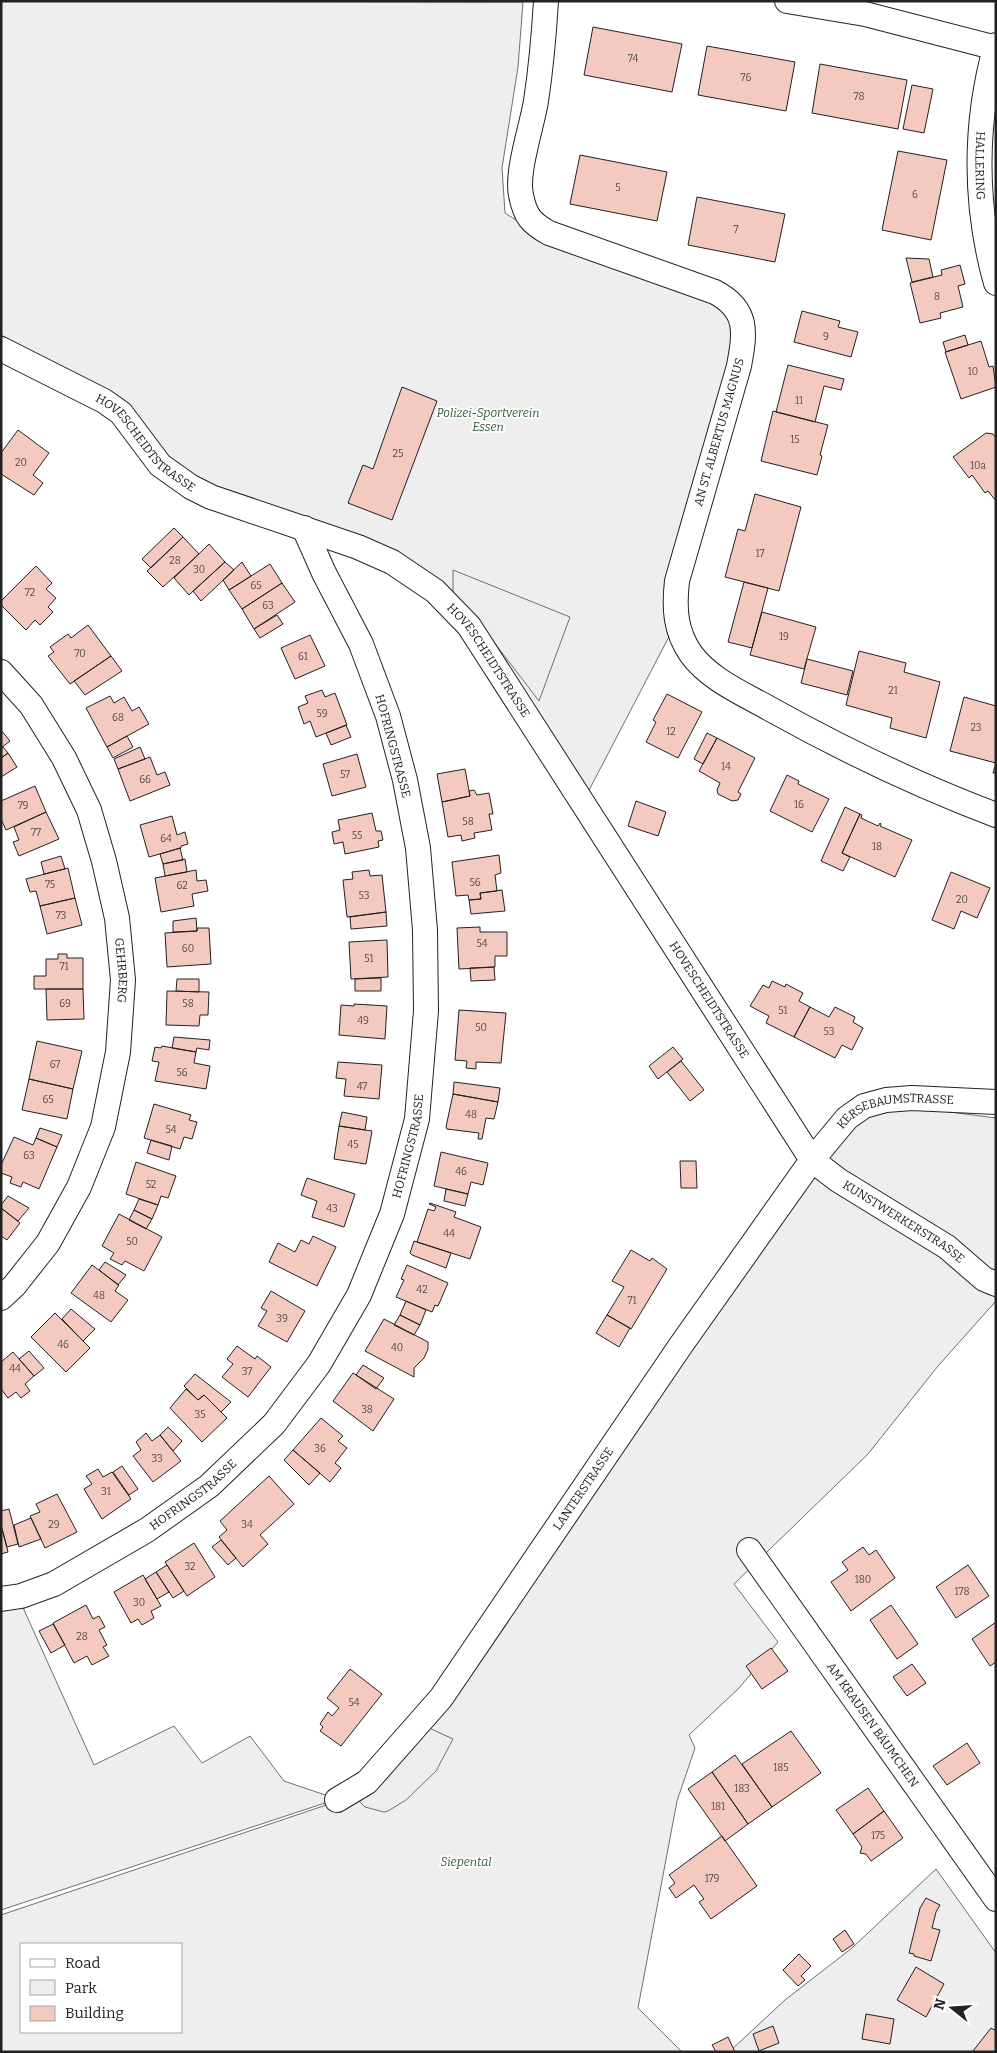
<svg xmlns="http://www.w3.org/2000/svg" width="997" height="2053" viewBox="0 0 997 2053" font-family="Bitter,serif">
	<rect width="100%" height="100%" fill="#fff"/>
	<path fill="#eee" stroke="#6f6f6f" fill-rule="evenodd" d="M1 1 523 2 518 67 502 168 505 213 527 227 725 298 740 336 675 625 585 798 436 587 200 487 91 383 1 335Z
		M912 1107 996 1118V1301L938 1366 868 1454 734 1584 778 1642 739 1688 689 1735 695 1748 677 1801 638 2008 682 2052H1V1915L338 1801 368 1783 849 1119ZM21 1944H181V2032H21Z
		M20 1601 94 1765 174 1726 202 1763 250 1736 284 1781 337 1799 1 1910V1604Z
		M936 1869 996 1953V2052H729L785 2000 852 1948Z"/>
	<path fill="#ededed" stroke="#6f6f6f" d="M453 570 570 617 539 701 477 620 453 594Z
		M427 1727 453 1739 436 1771 406 1800 388 1811 384 1812 365 1807 356 1798Z"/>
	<path fill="#f3c9c0" stroke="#222" d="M593 27 682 44 672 92 584 75Z
		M707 46 795 62 786 111 698 95Z
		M820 64 907 80 898 129 812 113Z
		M912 85 933 89 924 133 903 129Z
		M898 151 947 160 931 240 882 230Z
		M580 155 667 172 657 221 570 204Z
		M697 197 785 214 775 262 688 245Z
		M906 258 929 259 933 277 912 282Z
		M960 265 965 284 958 286 963 307 940 313 941 318 920 323 910 283 942 275 941 270Z
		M802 311 840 321 838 327 858 332 851 357 794 342Z
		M965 335 968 345 946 352 943 342Z
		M981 341 989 367 993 366 996 387 961 399 945 352Z
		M788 365 844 379 841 390 824 386 815 422 776 412Z
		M402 387 437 401 392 520 348 503 363 465 373 469Z
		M773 411 828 425 820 455 822 456 817 475 761 461Z
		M18 430 49 453 33 475 43 483 34 495 1 474V453Z
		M986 433 993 434 996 438V501L988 491 985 493 972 475 969 478 953 457Z
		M755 494 801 507 779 591 725 577 738 529 745 531Z
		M174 528 183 537 151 568 142 559Z
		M183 537 199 554 163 587 147 571Z
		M209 544 225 562 189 595 174 578Z
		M225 562 234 570 201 601 193 591Z
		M242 562 251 576 229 590 223 580Z
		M270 564 282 583 242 609 229 590Z
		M36 566 52 583 46 589 56 598 48 607 53 612 40 625 35 620 26 630 1 605V601Z
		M744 582 768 588 752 648 728 642Z
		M282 583 295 602 254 629 242 609Z
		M762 612 816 627 804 669 750 655Z
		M277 615 283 624 260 638 254 629Z
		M88 625 111 656 70 684 48 656 54 652 50 647 68 634 71 638Z
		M310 635 325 666 295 679 281 648Z
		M859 651 906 663 904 672 940 682 926 738 890 728 892 718 846 705Z
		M111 656 122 671 85 695 74 681Z
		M807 659 853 671 847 695 801 683Z
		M322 690 325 697 335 693 347 725 316 737 310 721 304 724 298 707 308 703 305 696Z
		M667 694 702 712 678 758 646 742 656 722 653 720Z
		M110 696 114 703 124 697 132 711 139 707 149 724 107 747 86 708Z
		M964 697 996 706V773H993L996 763 950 751Z
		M346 725 351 737 331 745 326 733Z
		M1 730 10 741 1 748Z
		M707 733 717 738 703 764 694 759Z
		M127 736 133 747 113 758 107 747Z
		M717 738 755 758 738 792 741 794 738 800 732 801 718 794 717 790 720 783 699 771Z
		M3 747 8 753 1 758V748Z
		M140 747 145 759 118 769 114 759Z
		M8 753 17 767 1 777V758Z
		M357 754 366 787 332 796 323 764Z
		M150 757 157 775 165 772 170 785 130 801 118 769Z
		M465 769 470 796 442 802 437 774Z
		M787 775 799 781 798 784 829 799 812 832 770 811Z
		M35 786 46 812 6 830 1 819V801Z
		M474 790 477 795 489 793 493 814H489L492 830 474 833 475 838 462 841 461 835 448 837 442 802 470 796 469 791Z
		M636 801 666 812 658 836 628 826Z
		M845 807 860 814 842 853 850 857 843 871 821 861Z
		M46 812 59 839 19 856 13 842 19 840 14 827Z
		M372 813 376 831H381L383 840 378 841 379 847 345 854 343 842 334 844 332 832 340 830 338 820Z
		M860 814 862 815 861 818 878 826 880 823 881 824 880 826 912 840 895 877 842 853Z
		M172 816 177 835 185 832 188 844 181 846V848L149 857 140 825Z
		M180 848 183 860 163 864 160 854Z
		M499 855 501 873 495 875 497 891 480 893 481 899 469 900 468 895 456 896 452 862Z
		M61 856 65 869 44 874 41 862Z
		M185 859 187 872 165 876 163 864Z
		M68 868 75 898 40 906 36 891 30 892 26 879Z
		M196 870 197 881 206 880 208 891 192 894 194 906 161 912 155 878Z
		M369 870 370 876 382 875 386 912 347 917 343 880 353 879 352 872Z
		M951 872 990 888 977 918 961 911 954 929 932 920Z
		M502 890 505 911 471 914 469 900 481 899 480 893Z
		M75 898 82 925 47 934 40 906Z
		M386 912 387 926 351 929 350 917Z
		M196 918 197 931 173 932V921Z
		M480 927V932H507V956H495V967L459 969 457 928Z
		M197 928H209L211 964 167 967 165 933 197 931Z
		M387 940 388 977 351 979 349 942Z
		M58 954H67V958H83V989H34V976H46V959H58Z
		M494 967 495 980 471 981 470 968Z
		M381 978V991H355V979Z
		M177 979H199V992L176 991Z
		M772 981 785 987 786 984 803 993 799 1001 810 1007 794 1037 766 1023 769 1016 750 1006 763 985 769 988Z
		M46 989H83L84 1019 47 1020Z
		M167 991 209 992 208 1015H200L199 1026 166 1025Z
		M354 1004 387 1006 385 1039 339 1035 341 1005 354 1006Z
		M810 1007 829 1017 835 1007 855 1017 853 1022 863 1028 852 1050 842 1045 835 1058 794 1037Z
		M459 1010 506 1013 501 1063 476 1062V1069L466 1068 467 1061 455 1060Z
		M174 1037 210 1040 209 1050 197 1048 196 1052 172 1048Z
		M37 1041 82 1051 73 1089 29 1079Z
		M162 1046 196 1052 194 1063 210 1066 206 1089 155 1081 159 1062 152 1061 155 1047 161 1048Z
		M673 1047 683 1059 658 1079 649 1066Z
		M681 1061 704 1090 690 1101 667 1072Z
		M338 1062 382 1065 379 1099 344 1096 346 1079 336 1078Z
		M29 1079 73 1089 67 1119 22 1110Z
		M454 1082 500 1088 498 1102 453 1094Z
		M453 1094 498 1102 494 1119 486 1118 482 1139H478L479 1133 447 1129 446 1127Z
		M154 1104 191 1115 189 1120 197 1122 192 1139 184 1137 180 1149 144 1138Z
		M342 1112 367 1117 365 1130 339 1126Z
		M339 1126 372 1131 366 1164 334 1159Z
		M40 1128 62 1135 57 1147 36 1138Z
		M14 1137 33 1145 36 1138 57 1147 39 1189 23 1182 21 1187 10 1183 12 1177 1 1173V1165Z
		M151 1140 172 1146 169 1160 147 1153Z
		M441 1152 488 1163 483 1185 471 1182 468 1194 434 1186Z
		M680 1161H696L697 1188H681Z
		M136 1162 176 1176 168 1198 161 1196 158 1205 126 1194Z
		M307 1178 355 1194 344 1227 312 1217 317 1201 301 1195Z
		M446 1189 468 1194 465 1206 444 1201Z
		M8 1196 29 1208 18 1221 1 1208V1205Z
		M139 1199 158 1205 152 1219 134 1210Z
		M430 1203 456 1212 454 1217 481 1227 470 1259 417 1242 428 1209 434 1211 436 1207 429 1204Z
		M1 1208 20 1223 7 1240 1 1236Z
		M134 1210 152 1219 146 1229 129 1220Z
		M119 1214 162 1237 144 1271 125 1261 122 1265 110 1259 114 1253 102 1246Z
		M313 1236 336 1247 317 1286 269 1262 278 1243 295 1252 301 1240 309 1244Z
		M414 1241 451 1253 446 1268 412 1255 410 1253Z
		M631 1250 650 1261 652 1258 667 1269 631 1329 607 1315 624 1287 612 1281Z
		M105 1262 126 1275 118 1285 99 1270Z
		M92 1265 119 1285 115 1291 128 1300 111 1322 71 1293Z
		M407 1265 448 1283 438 1306 435 1305 432 1312 396 1297 404 1280 401 1279Z
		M271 1291 305 1311 287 1342 258 1326 267 1311 261 1308Z
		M406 1301 426 1310 420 1325 400 1315Z
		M71 1309 95 1329 83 1341 62 1319Z
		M55 1313 90 1348 66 1372 31 1337Z
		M400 1315 420 1325 414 1335 394 1325Z
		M607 1315 630 1328 619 1347 596 1333Z
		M384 1319 428 1342V1349L424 1358 414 1368V1377L365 1351Z
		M237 1346 255 1359 257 1356 271 1367 248 1397 222 1377 233 1364 227 1359Z
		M29 1351 44 1368 34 1376 19 1359Z
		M13 1352 34 1376 25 1384 30 1391 21 1398 16 1392 8 1398 1 1389V1362Z
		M363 1365 384 1378 376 1389 356 1375Z
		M353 1373 394 1399 373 1431 333 1401Z
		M195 1374 231 1402 221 1412 204 1395 198 1400 184 1386Z
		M186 1389 198 1400 204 1395 227 1418 202 1442 170 1408Z
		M321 1418 343 1436 338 1441 347 1448 335 1463 341 1468 330 1482 293 1450Z
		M168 1427 182 1441 173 1451 160 1435Z
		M146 1433 152 1441 160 1435 181 1461 153 1482 133 1456 141 1450 136 1442Z
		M293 1450 320 1473 309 1485 284 1460Z
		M122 1466 138 1489 129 1495 113 1472Z
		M98 1469 103 1477 112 1472 131 1499 102 1519 84 1489 92 1484 86 1476Z
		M269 1476 294 1504 260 1535 268 1544 243 1567 219 1537 227 1530 220 1521Z
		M57 1494 77 1532 45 1548 30 1516 40 1512 36 1504Z
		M9 1509 18 1544 7 1547 1 1525V1511Z
		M31 1518 41 1539 19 1547 14 1525Z
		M1 1525 8 1552 1 1554Z
		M221 1540 236 1558 228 1565 212 1547Z
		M194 1543 215 1577 187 1596 165 1562Z
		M863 1547 869 1555 876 1550 895 1578 851 1611 831 1582 848 1570 842 1562Z
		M167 1565 184 1591 173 1598 156 1572Z
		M968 1565 989 1596 956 1618 936 1587Z
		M156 1572 169 1592 157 1599 145 1579Z
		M143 1575 161 1606 151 1611 154 1618 142 1625 138 1619 131 1623 114 1592Z
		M86 1605 93 1619 99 1616 105 1627 99 1630 107 1645 103 1647 109 1656 92 1665 87 1656 74 1663 53 1623Z
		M891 1605 918 1644 897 1659 870 1620Z
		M996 1622V1662L990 1666 972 1639Z
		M53 1624 65 1645 51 1653 39 1631Z
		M771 1648 788 1671 762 1689 746 1666Z
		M912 1664 926 1683 907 1696 893 1677Z
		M350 1669 382 1694 341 1746 320 1731 323 1727 320 1724 328 1712 332 1716 339 1708 327 1698Z
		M791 1731 821 1773 772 1807 742 1764Z
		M967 1743 980 1763 947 1785 933 1766Z
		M735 1755 772 1807 748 1824 712 1772Z
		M712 1772 748 1824 725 1841 688 1789Z
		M868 1788 884 1811 853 1834 836 1810Z
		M884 1811 903 1838 871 1861 866 1854 860 1853 862 1847 853 1834Z
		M722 1836 757 1886 711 1919 699 1902 704 1899 694 1885 676 1898 669 1888 675 1883 669 1875Z
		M926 1898 940 1905 936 1912 932 1928 940 1930 931 1961 914 1956V1954L909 1953 920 1908Z
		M845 1930 854 1944 842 1952 833 1939Z
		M799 1954 811 1966 801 1976 805 1980 798 1986 783 1970Z
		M916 1967 944 1984 926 2017 897 2000Z
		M866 2014 894 2019 890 2044 862 2039Z
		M773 2026 779 2043 759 2051 753 2034Z
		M991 2028 996 2031V2052H974L973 2051Z
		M728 2037 735 2052H716L712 2045Z"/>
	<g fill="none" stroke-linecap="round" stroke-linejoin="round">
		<defs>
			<g id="street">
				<path d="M546 1C544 34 541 68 536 101 532 126 516 172 521 195 525 216 531 223 549 233L715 292C749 310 745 333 739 366L677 581C674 608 675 631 691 654 710 680 744 694 772 710 844 750 919 786 996 815"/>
				<path d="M787 1 865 14 996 48"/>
				<path id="s1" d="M996 45C974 123 974 205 996 283"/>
				<path id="s2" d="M1 349 104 401 121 413 160 465 191 487 211 497 358 547 392 562 435 591 469 626 812 1160 838 1180 947 1247 984 1279 996 1284"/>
				<path id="s3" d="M1 672 31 705 64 758 89 810 104 861 117 918 123 980 118 1052 103 1127 79 1187 48 1243 14 1286 1 1298"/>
				<path id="s4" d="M749 1550 996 1899"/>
				<path id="s5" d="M1 1599 21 1596 54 1584 147 1530 209 1486 274 1424 319 1364 359 1295 392 1214 417 1119 426 1011 425 930 418 848 405 780 388 716 361 644 324 573 304 528"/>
				<path id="s6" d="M337 1800 367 1782 441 1698 681 1345 812 1160 847 1118 864 1106 886 1100 912 1098 996 1102"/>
			</g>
		</defs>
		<use href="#street" stroke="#222" stroke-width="26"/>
		<use href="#street" stroke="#fff" stroke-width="24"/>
	</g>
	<g text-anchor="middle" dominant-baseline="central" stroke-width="4" stroke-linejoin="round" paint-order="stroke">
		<g font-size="10" fill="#564c4a">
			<text x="633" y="59">74</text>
			<text x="746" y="78">76</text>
			<text x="859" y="97">78</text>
			<text x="618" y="188">5</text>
			<text x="915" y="195">6</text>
			<text x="736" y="230">7</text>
			<text x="937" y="297">8</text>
			<text x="826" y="337">9</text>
			<text x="973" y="372">10</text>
			<text x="799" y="401">11</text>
			<text x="795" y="440">15</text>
			<text x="398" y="454">25</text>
			<text x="21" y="463">20</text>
			<text x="978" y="466">10a</text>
			<text x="760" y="554">17</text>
			<text x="175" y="561">28</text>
			<text x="199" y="570">30</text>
			<text x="256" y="586">65</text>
			<text x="30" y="593">72</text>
			<text x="268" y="606">63</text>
			<text x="784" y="637">19</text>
			<text x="80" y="654">70</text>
			<text x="303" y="657">61</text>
			<text x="893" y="691">21</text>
			<text x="322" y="714">59</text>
			<text x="118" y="718">68</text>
			<text x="976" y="728">23</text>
			<text x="671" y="732">12</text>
			<text x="726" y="767">14</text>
			<text x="345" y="775">57</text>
			<text x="145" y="780">66</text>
			<text x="799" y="805">16</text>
			<text x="23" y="806">79</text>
			<text x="468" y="822">58</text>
			<text x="36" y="833">77</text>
			<text x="357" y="836">55</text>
			<text x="166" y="839">64</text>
			<text x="877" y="847">18</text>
			<text x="475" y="883">56</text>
			<text x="50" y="885">75</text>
			<text x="182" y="886">62</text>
			<text x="364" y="896">53</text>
			<text x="962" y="900">20</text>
			<text x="61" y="916">73</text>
			<text x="482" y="944">54</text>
			<text x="188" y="949">60</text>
			<text x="369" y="959">51</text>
			<text x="64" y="967">71</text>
			<text x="65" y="1004">69</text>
			<text x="188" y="1004">58</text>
			<text x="783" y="1011">51</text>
			<text x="363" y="1021">49</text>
			<text x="481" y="1028">50</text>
			<text x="829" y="1032">53</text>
			<text x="55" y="1065">67</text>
			<text x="182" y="1073">56</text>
			<text x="362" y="1087">47</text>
			<text x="48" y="1100">65</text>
			<text x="471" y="1115">48</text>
			<text x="171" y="1130">54</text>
			<text x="353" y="1145">45</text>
			<text x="29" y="1156">63</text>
			<text x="461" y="1172">46</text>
			<text x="151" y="1185">52</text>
			<text x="332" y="1209">43</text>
			<text x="449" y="1234">44</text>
			<text x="132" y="1242">50</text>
			<text x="422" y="1290">42</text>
			<text x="99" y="1296">48</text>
			<text x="632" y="1301">71</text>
			<text x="282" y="1319">39</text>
			<text x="63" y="1345">46</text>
			<text x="397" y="1348">40</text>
			<text x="15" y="1369">44</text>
			<text x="247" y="1372">37</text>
			<text x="367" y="1410">38</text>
			<text x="200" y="1415">35</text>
			<text x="320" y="1449">36</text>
			<text x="157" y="1459">33</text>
			<text x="106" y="1492">31</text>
			<text x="54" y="1525">29</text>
			<text x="247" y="1525">34</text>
			<text x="190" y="1567">32</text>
			<text x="863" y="1580">180</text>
			<text x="962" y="1592">178</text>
			<text x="139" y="1603">30</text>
			<text x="82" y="1637">28</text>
			<text x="354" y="1703">54</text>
			<text x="781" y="1768">185</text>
			<text x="742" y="1789">183</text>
			<text x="718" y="1807">181</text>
			<text x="878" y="1836">175</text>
			<text x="712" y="1879">179</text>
		</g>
		<g font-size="12" fill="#222" stroke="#fff">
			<text stroke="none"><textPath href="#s1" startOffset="122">HALLERING</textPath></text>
			<text transform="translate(719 432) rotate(-74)">AN ST. ALBERTUS MAGNUS</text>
			<text stroke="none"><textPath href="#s2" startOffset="175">HOVESCHEIDTSTRASSE</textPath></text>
			<text stroke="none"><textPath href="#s2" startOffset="594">HOVESCHEIDTSTRASSE</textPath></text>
			<text transform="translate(393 746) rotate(75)">HOFRINGSTRASSE</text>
			<text stroke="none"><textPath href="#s3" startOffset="329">GEHRBERG</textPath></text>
			<text stroke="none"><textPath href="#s2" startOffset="999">HOVESCHEIDTSTRASSE</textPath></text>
			<text stroke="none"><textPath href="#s6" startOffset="905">KERSEBAUMSTRASSE</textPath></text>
			<text stroke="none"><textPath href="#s5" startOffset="641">HOFRINGSTRASSE</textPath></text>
			<text stroke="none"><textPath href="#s2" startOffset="1300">KUNSTWERKERSTRASSE</textPath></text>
			<text stroke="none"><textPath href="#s6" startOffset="400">LANTERSTRASSE</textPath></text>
			<text stroke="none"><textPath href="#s5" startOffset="221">HOFRINGSTRASSE</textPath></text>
			<text stroke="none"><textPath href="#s4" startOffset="214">AM KRAUSEN BÄUMCHEN</textPath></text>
		</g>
		<g font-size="12" font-style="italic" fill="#2f5e38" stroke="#fff">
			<text x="488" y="413">Polizei-Sportverein<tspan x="488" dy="14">Essen</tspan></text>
			<text x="466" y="1862">Siepental</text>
		</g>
	</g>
	<rect width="997" height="2053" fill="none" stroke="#222222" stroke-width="5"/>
	<rect x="20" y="1943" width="162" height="90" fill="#ffffff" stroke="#a7a7a7"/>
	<rect x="30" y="1959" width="25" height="8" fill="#ffffff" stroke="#a7a7a7"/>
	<text x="65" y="1968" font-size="15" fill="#222222">Road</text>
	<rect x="30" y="1980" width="25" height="15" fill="#eeeeee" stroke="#a7a7a7"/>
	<text x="65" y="1993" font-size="15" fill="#222222">Park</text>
	<rect x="30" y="2006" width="25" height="15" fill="#f3c9c0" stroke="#a7a7a7"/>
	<text x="65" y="2018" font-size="15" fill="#222222">Building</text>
	<g transform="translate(952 2008) rotate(287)" stroke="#ffffff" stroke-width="4" paint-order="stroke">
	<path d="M0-4L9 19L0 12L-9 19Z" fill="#222222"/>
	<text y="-8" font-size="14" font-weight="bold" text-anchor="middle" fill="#222222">N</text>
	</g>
</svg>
